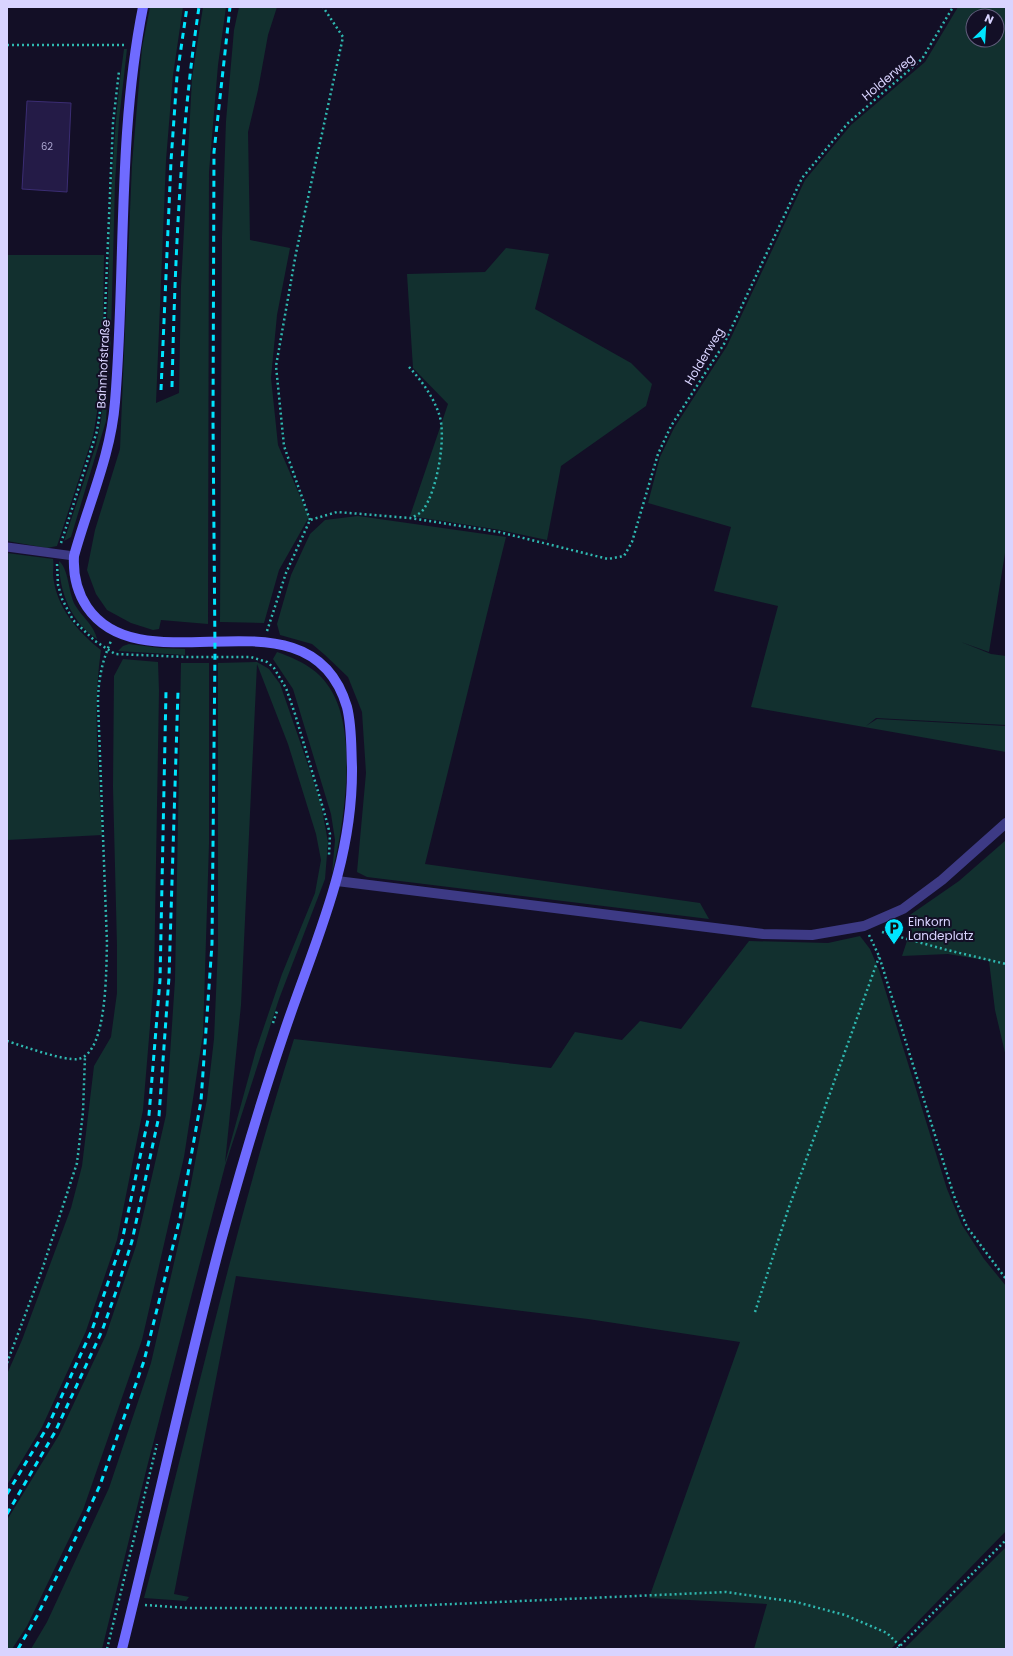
<svg xmlns="http://www.w3.org/2000/svg" width="1013" height="1656" viewBox="0 0 1013 1656" font-family="Poppins,sans-serif">
	<rect width="100%" height="100%" fill="#130f26"/>
	<path fill="#12302f" fill-rule="evenodd" d="M150 7H183L173 75 166 160 156 403 179 393 181 286 192 78 203 7H226L218 65 209 172 208 624 161 620 159 629 153 630 131 623 107 610 96 594 87 570 95 530 120 449 132 164 142 48Z
		M239 7H277L268 35 258 90 248 132 250 240 290 248 277 315 271 378 278 445 309 517 279 570 264 623 220 622 222 237 226 121 234 30Z
		M958 7H1006V547L989 652 961 642 991 654 1006 656V725L876 718 866 726 877 719 1006 726V752L751 707 778 606 714 591 731 527 648 503 660 457 674 428 727 346 805 180 851 125 925 62ZM973 16H997V40H973Z
		M124 49H127L119 120 115 183 111 335 106 421 71 537 64 541 96 445 101 420C112 296 106 172 124 49Z
		M506 248 549 254 535 309 631 363 652 384 646 406 561 466 547 540 500 530 410 516 448 404 413 368 407 274 485 272Z
		M7 255H104C103 315 105 377 93 436L57 546 47 548 7 541Z
		M358 516 506 537 425 864 700 903 709 919 367 877 357 872 366 773 362 712 348 677 325 655 312 644 280 635 277 624 291 575 310 534 325 520Z
		M7 553 53 559C54 564 53 570 53 575 56 607 77 631 101 650 92 711 99 773 102 835L7 840Z
		M59 561C69 569 68 592 75 605 82 617 94 625 97 639 71 622 59 592 59 561Z
		M129 644 160 648 185 649V655L118 651 123 646Z
		M277 652C297 659 317 668 329 687 359 730 344 825 332 874L335 840 331 814 293 689 273 659Z
		M123 659 158 662 159 691 154 978 143 1110 117 1240 86 1331 42 1427 7 1485V1374L22 1340 71 1208 82 1166 94 1066 111 1037 117 993V946L113 787 114 676Z
		M257 662 269 669 280 684 306 759 321 804 328 842 325 879 279 999 225 1166 147 1467 102 1649H31L47 1622 109 1488 151 1363 185 1215 207 1099 214 1039 218 947V663ZM257 664 288 744 316 834 321 860 315 893 282 974 256 1050 225 1163 241 1005Z
		M181 663H209V844L203 1034 184 1157 142 1340 83 1510 27 1626 12 1649H7V1520L59 1435 106 1335 136 1246 166 1115 175 980Z
		M1006 840V1057L995 1010 989 961 948 954 902 956 913 923 907 917 959 881Z
		M860 936 870 949 879 970 947 1189 962 1225 984 1259 1006 1286V1531L891 1649H754L767 1604 649 1598 740 1342 588 1319 236 1276 174 1594 189 1597 186 1601 144 1598C194 1412 235 1223 294 1039L551 1068 575 1032 622 1040 640 1021 681 1029 749 941 828 943Z
		M1006 1547V1649H904Z"/>
	<path fill="#241b47" stroke="#3b2d73" d="M27 101 71 103 67 192 22 189Z"/>
	<g fill="none" stroke-linecap="round" stroke-linejoin="round">
		<path stroke="#2fb8b0" stroke-width="2.5" stroke-dasharray="2 3" stroke-linecap="butt" d="M7 45H125
			M409 367C421 380 433 396 439 414 447 436 437 491 423 510 420 514 415 516 410 518
			M310 520 284 446 276 366 296 253 343 37 323 7
			M61 543 97 431 101 405 113 123 119 71
			M57 564 58 585 62 599 73 620 95 641 115 654 186 657H251L267 662 274 668 286 688 295 714 325 815 330 834 329 855
			M267 631 286 573 310 520 337 512 410 518 499 532 608 559 624 556 632 542 658 454 671 426 724 344 802 178 848 123 922 59 953 7
			M882 932 947 950 1006 964
			M869 935 879 956 954 1196 967 1227 1006 1279
			M273 1023 277 1011
			M7 1041C23 1046 63 1061 78 1059 108 1054 106 966 107 943L98 703C98 681 102 661 111 641
			M755 1312 788 1210 879 957
			M7 1363 42 1270 77 1163 83 1112 85 1056
			M145 1605 188 1608H362L726 1592 796 1602 845 1615 887 1633 900 1646
			M107 1649 157 1444
			M897 1649 1006 1540"/>
		<path stroke="#3d3a85" stroke-width="9" d="M7 547 74 556"/>
		<path stroke="#3d3a85" stroke-width="10" d="M337 881 763 934 812 935 864 926 903 909 942 880 1006 823"/>
		<path stroke="#6f6bff" stroke-width="10" d="M122 1649C156 1513 185 1376 221 1241 240 1172 260 1104 283 1036 313 945 353 866 352 767 351 747 352 727 347 707 310 581 144 691 87 607 77 592 73 574 74 556 88 505 111 455 115 402 126 271 117 137 143 7"/>
		<path stroke="#00e5ff" stroke-width="3" stroke-dasharray="6 5" stroke-linecap="butt" d="M172 387C175 260 180 133 199 7
			M161 390 171 161 177 76 187 7
			M7 1494 48 1426 92 1330 122 1241 149 1115 160 980 166 691
			M7 1514 55 1432 102 1331 118 1286 132 1241 159 1116 169 977 178 691
			M18 1649 37 1616 70 1550 100 1485 144 1361 180 1218 201 1101 212 944 215 650 213 421 214 152 230 7"/>
	</g>
	<defs>
		<symbol id="parking-pin" viewBox="-11 -11 22 30"><path d="M0 17L-7.5 6A9.5 9.5 0 1 1 7.5 6Z" fill="#00e5ff" stroke="#130f26"/><path d="M-3.5-5.5H1a3.5 3.5 0 0 1 0 7H-1V5.5H-3.5ZM-1-3.4V-.6H.8a1.4 1.4 0 0 0 0-2.8Z" fill="#111"/></symbol>
	</defs>
	<g fill-rule="evenodd">
		<use href="#parking-pin" x="883" y="917" width="22" height="30"/>
	</g>
	<g text-anchor="middle" dominant-baseline="central" stroke-width="4" stroke-linejoin="round" paint-order="stroke">
		<g font-size="10" fill="#aca6d1">
			<text x="47" y="146">62</text>
		</g>
		<g font-size="12" fill="#d9d4ff" stroke="#130f26">
			<text transform="translate(888 77) rotate(-40)">Holderweg</text>
			<text transform="translate(704 356) rotate(-59)">Holderweg</text>
			<text transform="translate(103 364) rotate(-87)">Bahnhofstraße</text>
		</g>
		<g font-size="12" fill="#d9d4ff" stroke="#130f26" text-anchor="start">
			<text x="908" y="921">Einkorn<tspan x="908" dy="14">Landeplatz</tspan></text>
		</g>
	</g>
	<rect width="1013" height="1656" fill="none" stroke="#d9d4ff" stroke-width="16"/>
	<g transform="translate(985 28) rotate(25)"><circle r="19" fill="#130f26" stroke="#625e7d"/>
	<path d="M0-3L7 15L0 10L-7 15Z" fill="#00e5ff"/>
	<text y="-6" font-size="11" font-weight="bold" text-anchor="middle" fill="#d9d4ff">N</text>
	</g>
</svg>
